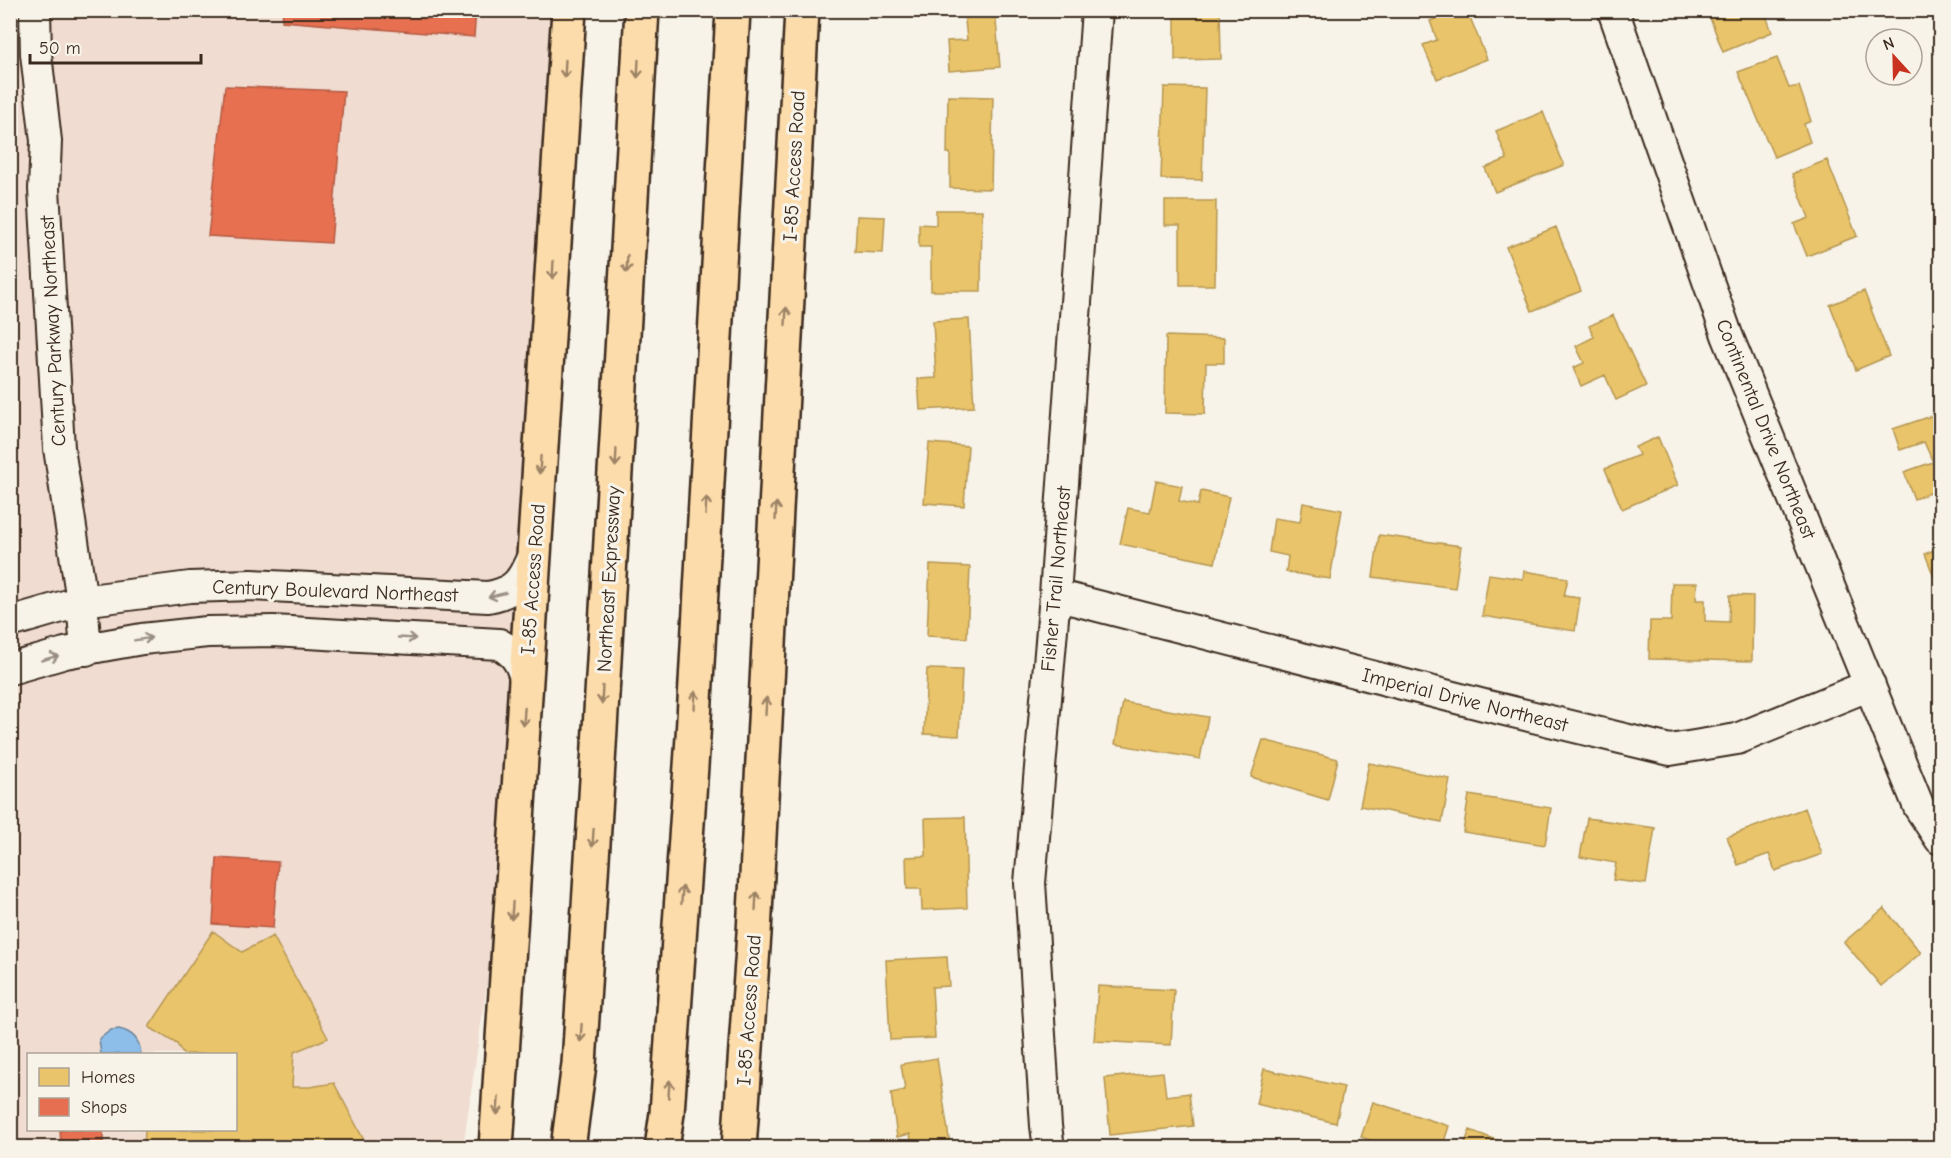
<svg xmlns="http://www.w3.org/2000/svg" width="1951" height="1158" viewBox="0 0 1951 1158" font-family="'Comic Neue',sans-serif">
	<rect width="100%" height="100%" fill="#f7f3e8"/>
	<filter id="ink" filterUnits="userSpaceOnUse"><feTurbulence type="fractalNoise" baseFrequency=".0167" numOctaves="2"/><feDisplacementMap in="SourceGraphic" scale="12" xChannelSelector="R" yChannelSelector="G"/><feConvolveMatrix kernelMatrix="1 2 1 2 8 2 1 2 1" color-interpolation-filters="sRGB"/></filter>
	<g filter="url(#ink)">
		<path fill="#f0dcd1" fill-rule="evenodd" d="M10 11H570L545 589 463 1147H11ZM28 1054H236V1130H28Z"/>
		<path fill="#8dbee9" stroke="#6c8398" stroke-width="1.5" d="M119 1029C133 1032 140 1040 141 1054H101L99 1039 111 1030Z"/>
		<path fill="#e9c46a" stroke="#b59653" stroke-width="1.5" d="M964 10H995L1000 67 949 71 947 41 967 40Z
			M1175 10H1220L1221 59 1175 60Z
			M1456 10H1467L1487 59 1437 79 1423 45 1437 40 1430 21Z
			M1707 10H1764L1772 32 1723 52Z
			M1777 58 1789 88 1799 86 1811 121 1804 124 1810 142 1774 157 1738 72Z
			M1164 87 1205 88 1202 180 1161 179Z
			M948 96 993 97 991 189 950 188V153H947Z
			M1543 112 1564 165 1495 192 1485 168 1507 159 1496 131Z
			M1827 160 1857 236 1807 256 1794 224 1809 218 1792 174Z
			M1165 201H1216L1215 285H1180V225H1165Z
			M936 210H982L981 291H931V247H919V224L936 225Z
			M857 216 885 217 883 253 855 252Z
			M1556 227 1581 291 1532 311 1506 247Z
			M1864 291 1889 356 1856 370 1830 305Z
			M1613 315 1646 386 1616 400 1605 375 1581 386 1573 368 1584 363 1576 346 1594 337 1589 326Z
			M969 319 974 407 920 410 918 379 936 378 933 321Z
			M1166 336 1224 338V363H1206L1205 414 1165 413Z
			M1940 413V489L1914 499 1904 472 1933 462 1924 442 1900 450 1893 429Z
			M1658 437 1678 485 1622 509 1605 469 1639 455 1635 447Z
			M929 443 968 446 964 506 924 503Z
			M1156 481 1182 486 1179 501 1198 505 1201 491 1229 497 1215 563 1120 544 1128 508 1150 512Z
			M1303 503 1342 510 1330 579 1286 572 1288 556 1269 552 1274 518 1300 522Z
			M1379 535 1461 546 1455 588 1373 577Z
			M1940 547V592L1925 554Z
			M930 565 970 567 967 638 927 636Z
			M1524 571 1568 578 1564 596 1580 598 1575 631 1482 616 1489 574 1523 579Z
			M1672 583H1697L1696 600H1705V621L1729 622 1730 595 1753 596 1752 661 1649 659 1650 621H1671Z
			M927 669 962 670 959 736 924 734Z
			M1123 702 1208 717 1200 759 1115 744Z
			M1263 740 1338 759 1328 800 1251 777Z
			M1369 763 1450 779 1442 822 1360 806Z
			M1469 795 1551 808 1545 845 1463 832Z
			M1805 808 1822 854 1775 871 1769 854 1738 865 1727 837Z
			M965 817 967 908 922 910 921 889H907L906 857 926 856 925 818Z
			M1587 818 1655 828 1646 884 1613 880 1616 863 1580 857Z
			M1884 908 1921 953 1881 986 1844 942Z
			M213 931 242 952 273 936 328 1038 294 1052 292 1087H310L334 1083 366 1144 359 1148H144L145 1130H236V1054H183L177 1044 149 1027Z
			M947 957 949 986 932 987 935 1038 890 1040 886 960Z
			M1098 986 1174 990 1171 1045 1094 1041Z
			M937 1058 950 1145 934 1148H912L910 1134 897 1137 891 1093 905 1090 901 1064Z
			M1264 1069 1344 1087 1336 1123 1256 1104Z
			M1163 1072 1166 1096 1189 1093 1193 1126 1110 1135 1105 1078Z
			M1373 1102 1449 1126 1442 1148H1393L1361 1137Z
			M1470 1130 1517 1148H1463Z"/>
		<path fill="#e76f51" stroke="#b35a42" stroke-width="1.5" d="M283 10H476L474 37 282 21Z
			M225 86 344 91 331 243 208 236Z
			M217 858 278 862 273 928 213 924Z
			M60 1130H103V1143L61 1145Z"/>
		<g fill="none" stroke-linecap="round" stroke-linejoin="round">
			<defs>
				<path id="minor" d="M35 10 36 54 46 141 44 189 59 448 82 601 86 650
					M1613 10 1727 335 1919 807 1940 839
					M1055 595 1484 705 1670 750 1737 739 1870 685
					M10 622 82 601 190 587 251 585 488 597C517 592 523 579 534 553
					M10 669 65 653 108 645 142 639 207 632 273 631 499 644C516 653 521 663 526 681
					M1049 1148 1046 1126 1030 883 1055 595 1097 10"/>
				<path id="major" d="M496 1148 569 10
					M739 1148 754 933 802 10"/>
				<path id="highway" d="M568 1148 579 1064 597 780 642 10
					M662 1148 667 1113 693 737 733 10"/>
			</defs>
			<use href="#minor" stroke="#3b2a1e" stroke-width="34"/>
			<use href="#major" stroke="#3b2a1e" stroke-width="38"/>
			<use href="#highway" stroke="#3b2a1e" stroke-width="38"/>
			<use href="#minor" stroke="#f7f3e8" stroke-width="30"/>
			<use href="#major" stroke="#fddcac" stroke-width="33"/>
			<use href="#highway" stroke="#fddcac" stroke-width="33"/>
		</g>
		<defs><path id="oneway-shaft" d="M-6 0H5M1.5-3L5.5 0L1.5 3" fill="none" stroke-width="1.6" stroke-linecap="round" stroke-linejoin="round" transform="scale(1.5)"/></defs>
		<g stroke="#9c8365">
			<use href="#oneway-shaft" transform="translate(565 69) rotate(93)"/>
			<use href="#oneway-shaft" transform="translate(638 69) rotate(93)"/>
			<use href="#oneway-shaft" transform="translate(627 264) rotate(93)"/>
			<use href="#oneway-shaft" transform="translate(553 270) rotate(93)"/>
			<use href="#oneway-shaft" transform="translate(786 316) rotate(-87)"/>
			<use href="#oneway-shaft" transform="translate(616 458) rotate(93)"/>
			<use href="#oneway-shaft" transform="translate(540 465) rotate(94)"/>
			<use href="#oneway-shaft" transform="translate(706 506) rotate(-87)"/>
			<use href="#oneway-shaft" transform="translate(776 511) rotate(-87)"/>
			<use href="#oneway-shaft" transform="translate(602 695) rotate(93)"/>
			<use href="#oneway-shaft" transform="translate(695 700) rotate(-87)"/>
			<use href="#oneway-shaft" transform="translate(766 706) rotate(-87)"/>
			<use href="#oneway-shaft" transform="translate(524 717) rotate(94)"/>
			<use href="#oneway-shaft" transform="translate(593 838) rotate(94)"/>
			<use href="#oneway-shaft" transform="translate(682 895) rotate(-86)"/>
			<use href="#oneway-shaft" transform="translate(756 901) rotate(-87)"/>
			<use href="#oneway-shaft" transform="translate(512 911) rotate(94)"/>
			<use href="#oneway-shaft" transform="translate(581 1033) rotate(94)"/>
			<use href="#oneway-shaft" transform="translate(669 1089) rotate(-86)"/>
			<use href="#oneway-shaft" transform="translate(498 1106) rotate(94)"/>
		</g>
		<g stroke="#998e83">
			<use href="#oneway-shaft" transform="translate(497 595) rotate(166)"/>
			<use href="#oneway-shaft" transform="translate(407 638) rotate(3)"/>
			<use href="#oneway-shaft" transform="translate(143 639) rotate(-9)"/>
			<use href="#oneway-shaft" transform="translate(50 658) rotate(-16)"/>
		</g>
	</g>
	<g text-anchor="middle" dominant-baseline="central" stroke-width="6" stroke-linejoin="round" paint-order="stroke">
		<g font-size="20" fill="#3b2a1e" stroke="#f7f3e8">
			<text transform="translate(794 166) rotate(-87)">I-85 Access Road</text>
			<text transform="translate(53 331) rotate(-93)">Century Parkway Northeast</text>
			<text transform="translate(1766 429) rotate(68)">Continental Drive Northeast</text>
			<text transform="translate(533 579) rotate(-86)">I-85 Access Road</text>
			<text transform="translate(609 579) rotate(-87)">Northeast Expressway</text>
			<text transform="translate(1056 579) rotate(-85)">Fisher Trail Northeast</text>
			<text transform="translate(335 591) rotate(2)">Century Boulevard Northeast</text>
			<text transform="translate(1465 700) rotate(14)">Imperial Drive Northeast</text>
			<text transform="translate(749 1010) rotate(-86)">I-85 Access Road</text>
		</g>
	</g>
	<rect width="1951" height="1158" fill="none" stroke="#f7f3e8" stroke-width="36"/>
	<rect x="18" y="18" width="1915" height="1122" fill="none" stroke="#3b2a1e" stroke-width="2" filter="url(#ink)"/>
	<rect x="27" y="1053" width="210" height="78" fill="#f7f3e8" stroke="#aca397" stroke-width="1.5"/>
	<rect x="39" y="1068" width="30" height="18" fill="#e9c46a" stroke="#aca397" stroke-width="1.5"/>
	<text x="81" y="1083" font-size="18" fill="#3b2a1e">Homes</text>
	<rect x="39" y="1098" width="30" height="18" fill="#e76f51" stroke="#aca397" stroke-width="1.5"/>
	<text x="81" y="1113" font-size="18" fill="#3b2a1e">Shops</text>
	<g transform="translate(1894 57) rotate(338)"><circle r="28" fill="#f7f3e8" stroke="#aca397" stroke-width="1.5"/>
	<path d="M0-4.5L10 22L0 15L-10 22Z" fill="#c8321e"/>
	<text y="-9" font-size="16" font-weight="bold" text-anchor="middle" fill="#3b2a1e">N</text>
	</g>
	<path d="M30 54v9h171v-9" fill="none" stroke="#3b2a1e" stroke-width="3"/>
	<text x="39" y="54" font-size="18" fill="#3b2a1e" stroke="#f7f3e8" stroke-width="4.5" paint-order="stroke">50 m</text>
</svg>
